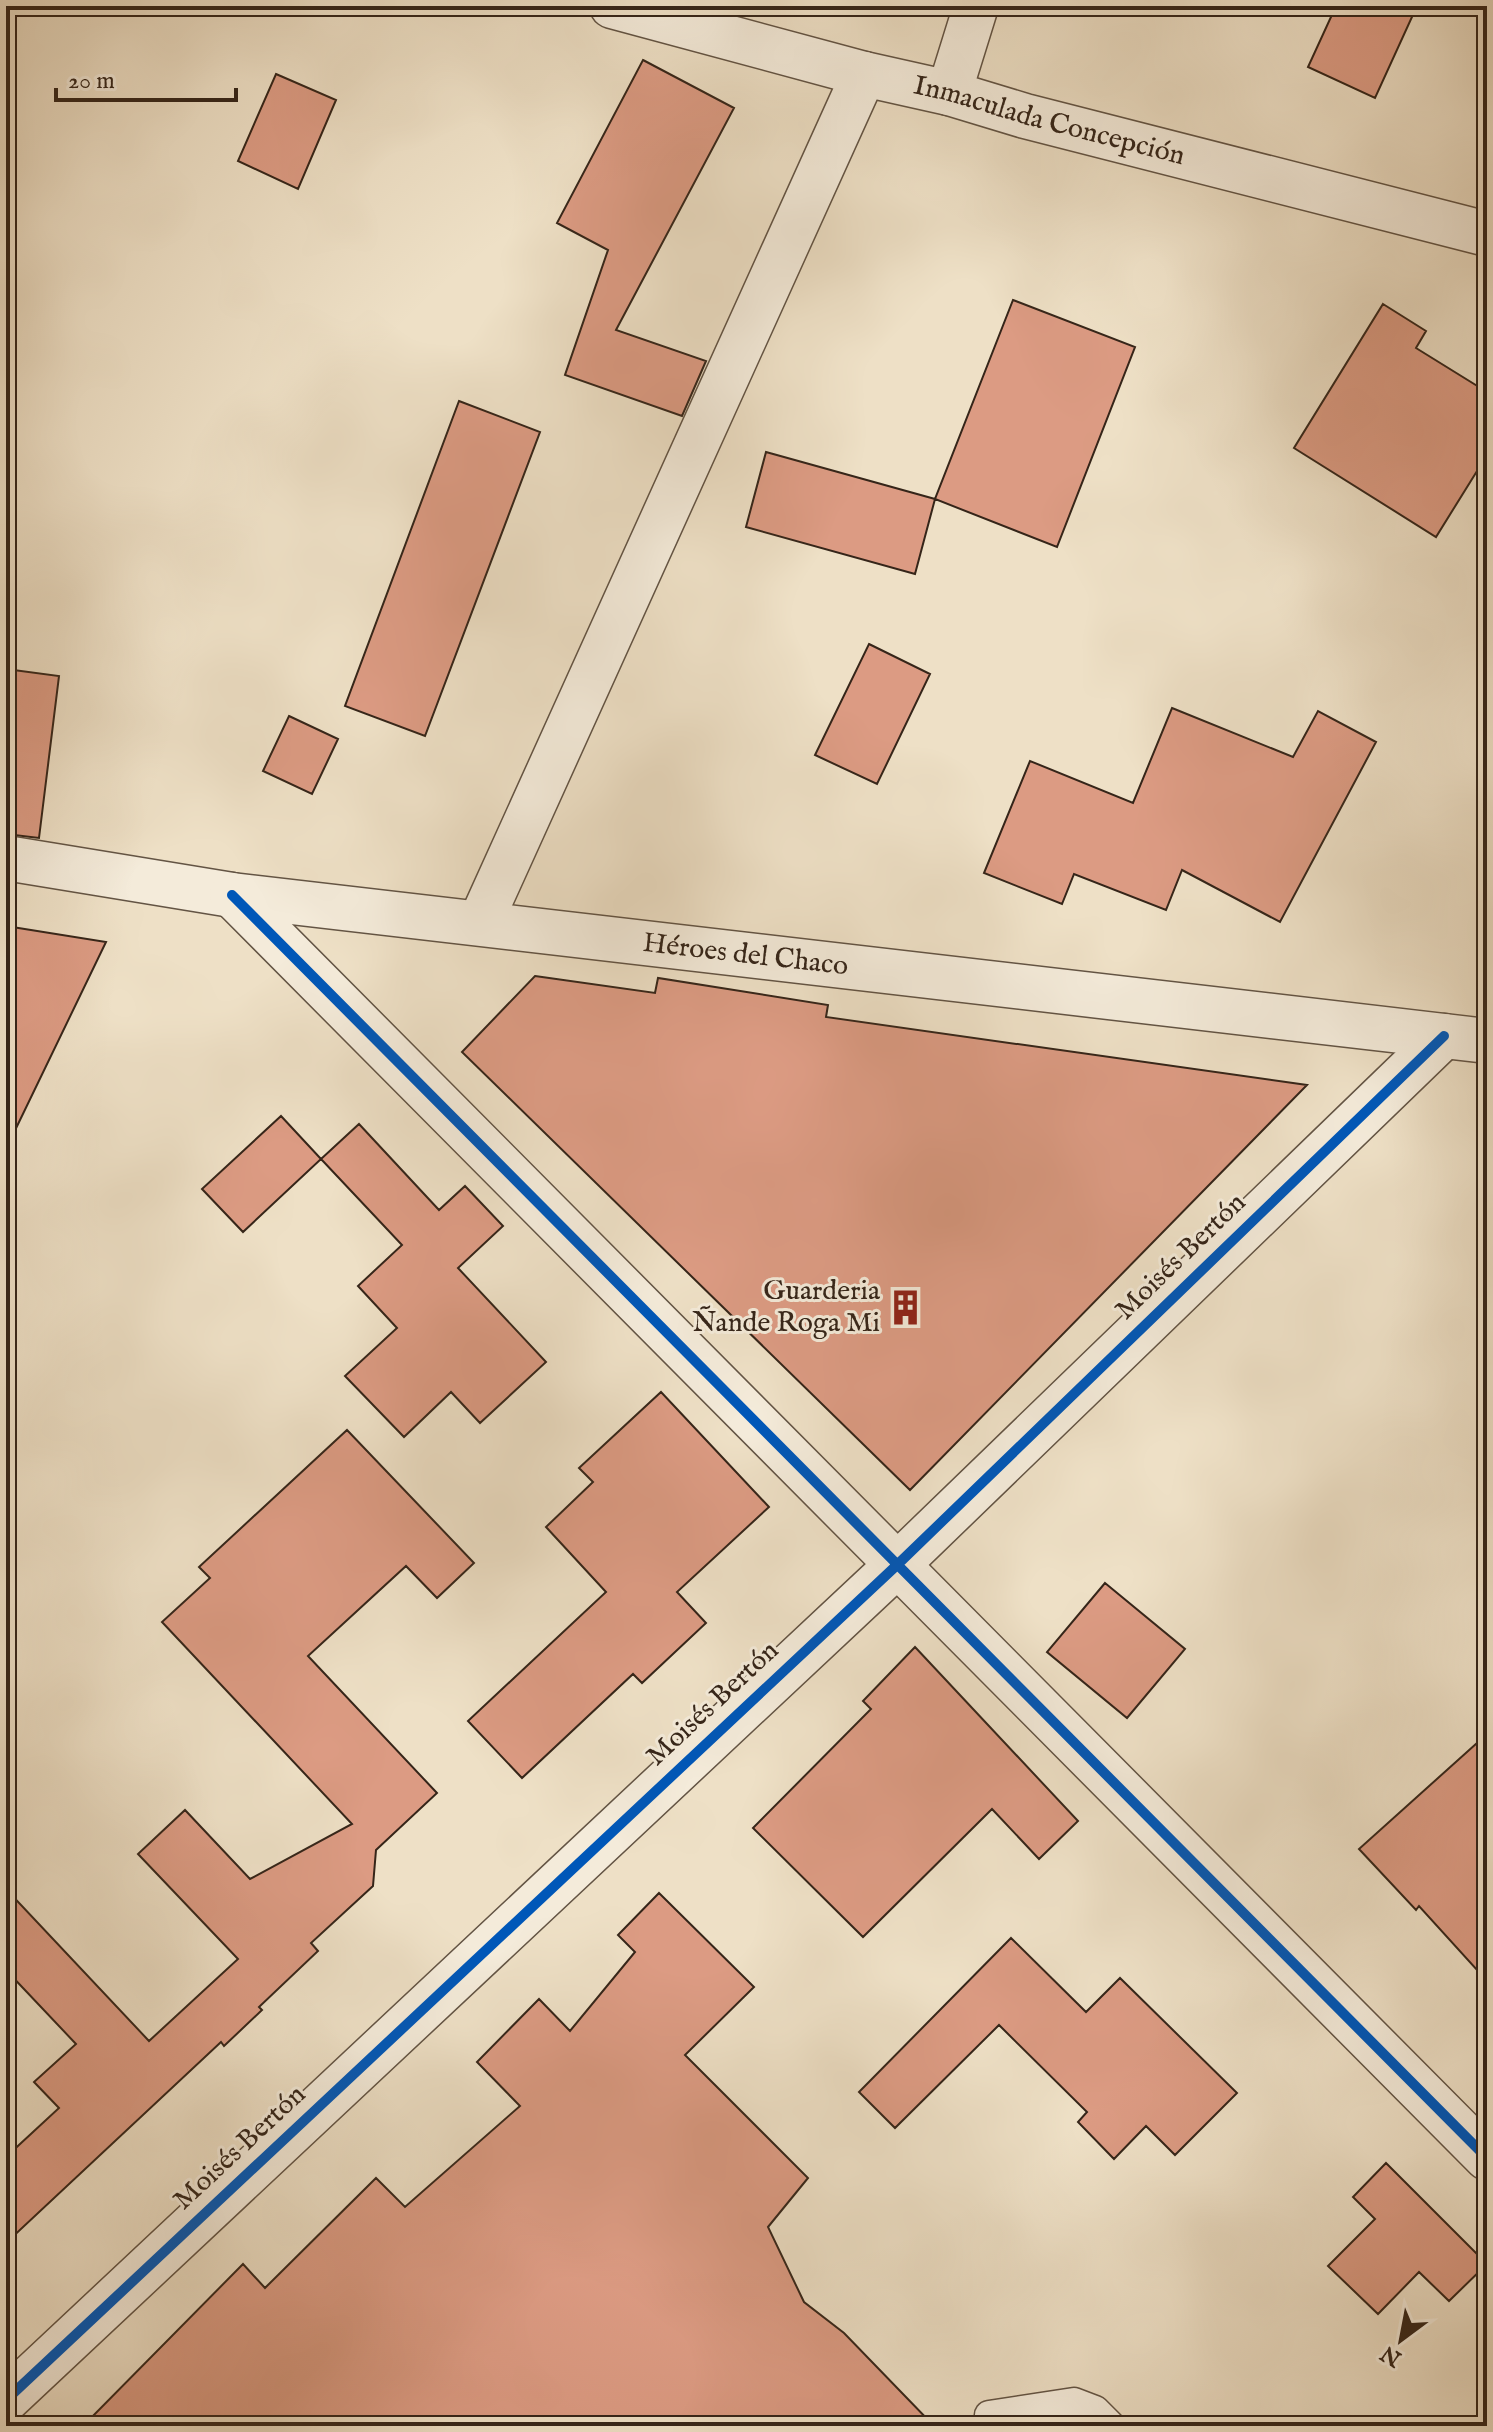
<svg xmlns="http://www.w3.org/2000/svg" width="1493" height="2432" viewBox="0 0 1493 2432" font-family="'IM FELL English',serif">
	<rect width="100%" height="100%" fill="#eee0c6"/>
	<filter id="stains"><feTurbulence type="fractalNoise" baseFrequency=".0025" numOctaves="4"/><feColorMatrix values="0 0 0 0 .2 0 0 0 0 .09 0 0 0 0 .02 0 0 0 .5 -.17"/></filter>
	<radialGradient id="worn" r=".72"><stop offset=".6" stop-color="#630" stop-opacity="0"/><stop offset="1" stop-color="#630" stop-opacity=".3"/></radialGradient>
	<path fill="#dc9b83" stroke="#352519" stroke-width="2" d="M1336 6H1417L1375 98 1308 67Z
		M643 60 734 108 616 330 706 361 682 416 565 375 608 250 557 223Z
		M276 74 336 100 298 189 238 161Z
		M1013 300 1135 347 1057 547 935 499Z
		M1383 304 1426 331 1416 348 1487 392V455L1436 537 1294 448Z
		M459 401 540 432 425 736 345 706Z
		M766 452 935 499 915 574 746 527Z
		M869 644 930 674 877 784 815 755Z
		M6 669 59 676 39 838 6 834Z
		M1172 708 1293 757 1318 711 1376 742 1280 922 1182 870 1166 910 1074 874 1062 904 984 873 1030 761 1133 803Z
		M289 716 338 739 312 794 263 771Z
		M6 926 106 942 6 1149Z
		M535 976 655 993 658 978 828 1005 826 1017 1307 1085 910 1490 462 1052Z
		M281 1116 321 1159 243 1232 202 1189Z
		M359 1124 439 1210 465 1186 503 1226 458 1268 546 1362 480 1423 451 1392 404 1437 345 1376 397 1328 358 1286 402 1245 321 1159Z
		M661 1392 769 1507 677 1592 706 1623 642 1683 633 1674 522 1778 468 1721 606 1592 546 1527 593 1482 579 1468Z
		M347 1430 474 1563 437 1598 406 1566 308 1656 437 1793 376 1850 373 1886 311 1943 318 1951 259 2007 262 2010 224 2046 221 2042 6 2243V2157L59 2108 34 2082 76 2044 6 1970V1889L149 2041 238 1959 138 1854 185 1810 250 1879 352 1824 162 1622 210 1578 199 1567Z
		M1105 1583 1185 1649 1127 1718 1047 1652Z
		M915 1647 1078 1821 1039 1859 992 1809 863 1937 753 1828 871 1709 863 1701Z
		M1487 1734V1981L1419 1906 1416 1910 1359 1849Z
		M659 1893 754 1987 685 2055 808 2178 768 2227 804 2302 844 2333 934 2426H83L243 2264 265 2288 376 2178 405 2207 520 2106 477 2062 539 1999 570 2031 635 1952 618 1935Z
		M1011 1938 1086 2012 1120 1978 1237 2093 1175 2155 1146 2126 1114 2159 1078 2122 1087 2112 999 2025 895 2128 859 2092Z
		M1386 2163 1487 2264 1449 2301 1419 2272 1378 2314 1328 2266 1375 2219 1353 2197Z"/>
	<g fill="none" stroke-linecap="round" stroke-linejoin="round">
		<defs>
			<path id="service" d="M989 2415 1074 2402 1095 2410 1111 2426"/>
			<g id="minor">
				<path id="s1" d="M612 6 864 74 949 93 1025 116 1487 234"/>
				<path d="M949 93 976 6"/>
				<path id="s2" d="M6 858 232 895 1487 1041"/>
				<path d="M232 895 1487 2158"/>
				<path d="M480 923 864 74"/>
				<path d="M6 2400 897 1565 1444 1036"/>
			</g>
		</defs>
		<use href="#service" stroke="#635444" stroke-width="31"/>
		<use href="#minor" stroke="#635444" stroke-width="47"/>
		<use href="#service" stroke="#f4ebda" stroke-width="28"/>
		<use href="#minor" stroke="#f4ebda" stroke-width="44"/>
		<defs>
			<path id="cycleway" d="M232 895 1487 2158
				M6 2400 897 1565 1444 1036"/>
		</defs>
		<use href="#cycleway" stroke="#f4ebda" stroke-width="15"/>
		<use href="#cycleway" stroke="#0057b8" stroke-width="10"/>
	</g>
	<defs>
		<symbol id="building-bare" viewBox="-9 -9 18 18"><path d="M-4-6H4V6H1V3H-1V6H-4ZM-2.5-4.3h1.7v1.8h-1.7ZM.8-4.3h1.7v1.8H.8ZM-2.5-1h1.7V.8h-1.7ZM.8-1h1.7V.8H.8Z" fill="#8f2418" stroke="#f4ebda" stroke-width="2.5" paint-order="stroke"/></symbol>
	</defs>
	<g fill-rule="evenodd">
		<use href="#building-bare" x="880" y="1282" width="51" height="51"/>
	</g>
	<g text-anchor="middle" dominant-baseline="central" stroke-width="6" stroke-linejoin="round" paint-order="stroke">
		<g font-size="28" fill="#352519" stroke="#f4ebda">
			<text stroke="none"><textPath href="#s1" startOffset="452">Inmaculada Concepción</textPath></text>
			<text stroke="none"><textPath href="#s2" startOffset="746">Héroes del Chaco</textPath></text>
			<text transform="translate(1181 1257) rotate(-44)">Moisés Bertón</text>
			<text transform="translate(713 1704) rotate(-43)">Moisés Bertón</text>
			<text transform="translate(240 2148) rotate(-43)">Moisés Bertón</text>
		</g>
		<g font-size="28" fill="#352519" stroke="#f4ebda" text-anchor="end">
			<text x="880" y="1291">Guarderia<tspan x="880" dy="32">Ñande Roga Mi</tspan></text>
		</g>
	</g>
	<rect width="1493" height="2432" fill="none" stroke="#eee0c6" stroke-width="32"/>
	<rect x="8" y="8" width="1477" height="2416" fill="none" stroke="#352519" stroke-width="4"/>
	<rect x="16" y="16" width="1461" height="2400" fill="none" stroke="#352519" stroke-width="2"/>
	<g transform="translate(1401 2340) rotate(212)" stroke="#f4ebda" stroke-width="6" paint-order="stroke">
	<path d="M0-6L14 30L0 20L-14 30Z" fill="#352519"/>
	<text y="-12" font-size="22" font-weight="bold" text-anchor="middle" fill="#352519">N</text>
	</g>
	<path d="M56 88v12h180v-12" fill="none" stroke="#352519" stroke-width="4"/>
	<text x="68" y="88" font-size="24" fill="#352519" stroke="#f4ebda" stroke-width="6" paint-order="stroke">20 m</text>
	<rect width="100%" height="100%" filter="url(#stains)"/>
	<rect width="100%" height="100%" fill="url(#worn)"/>
</svg>
